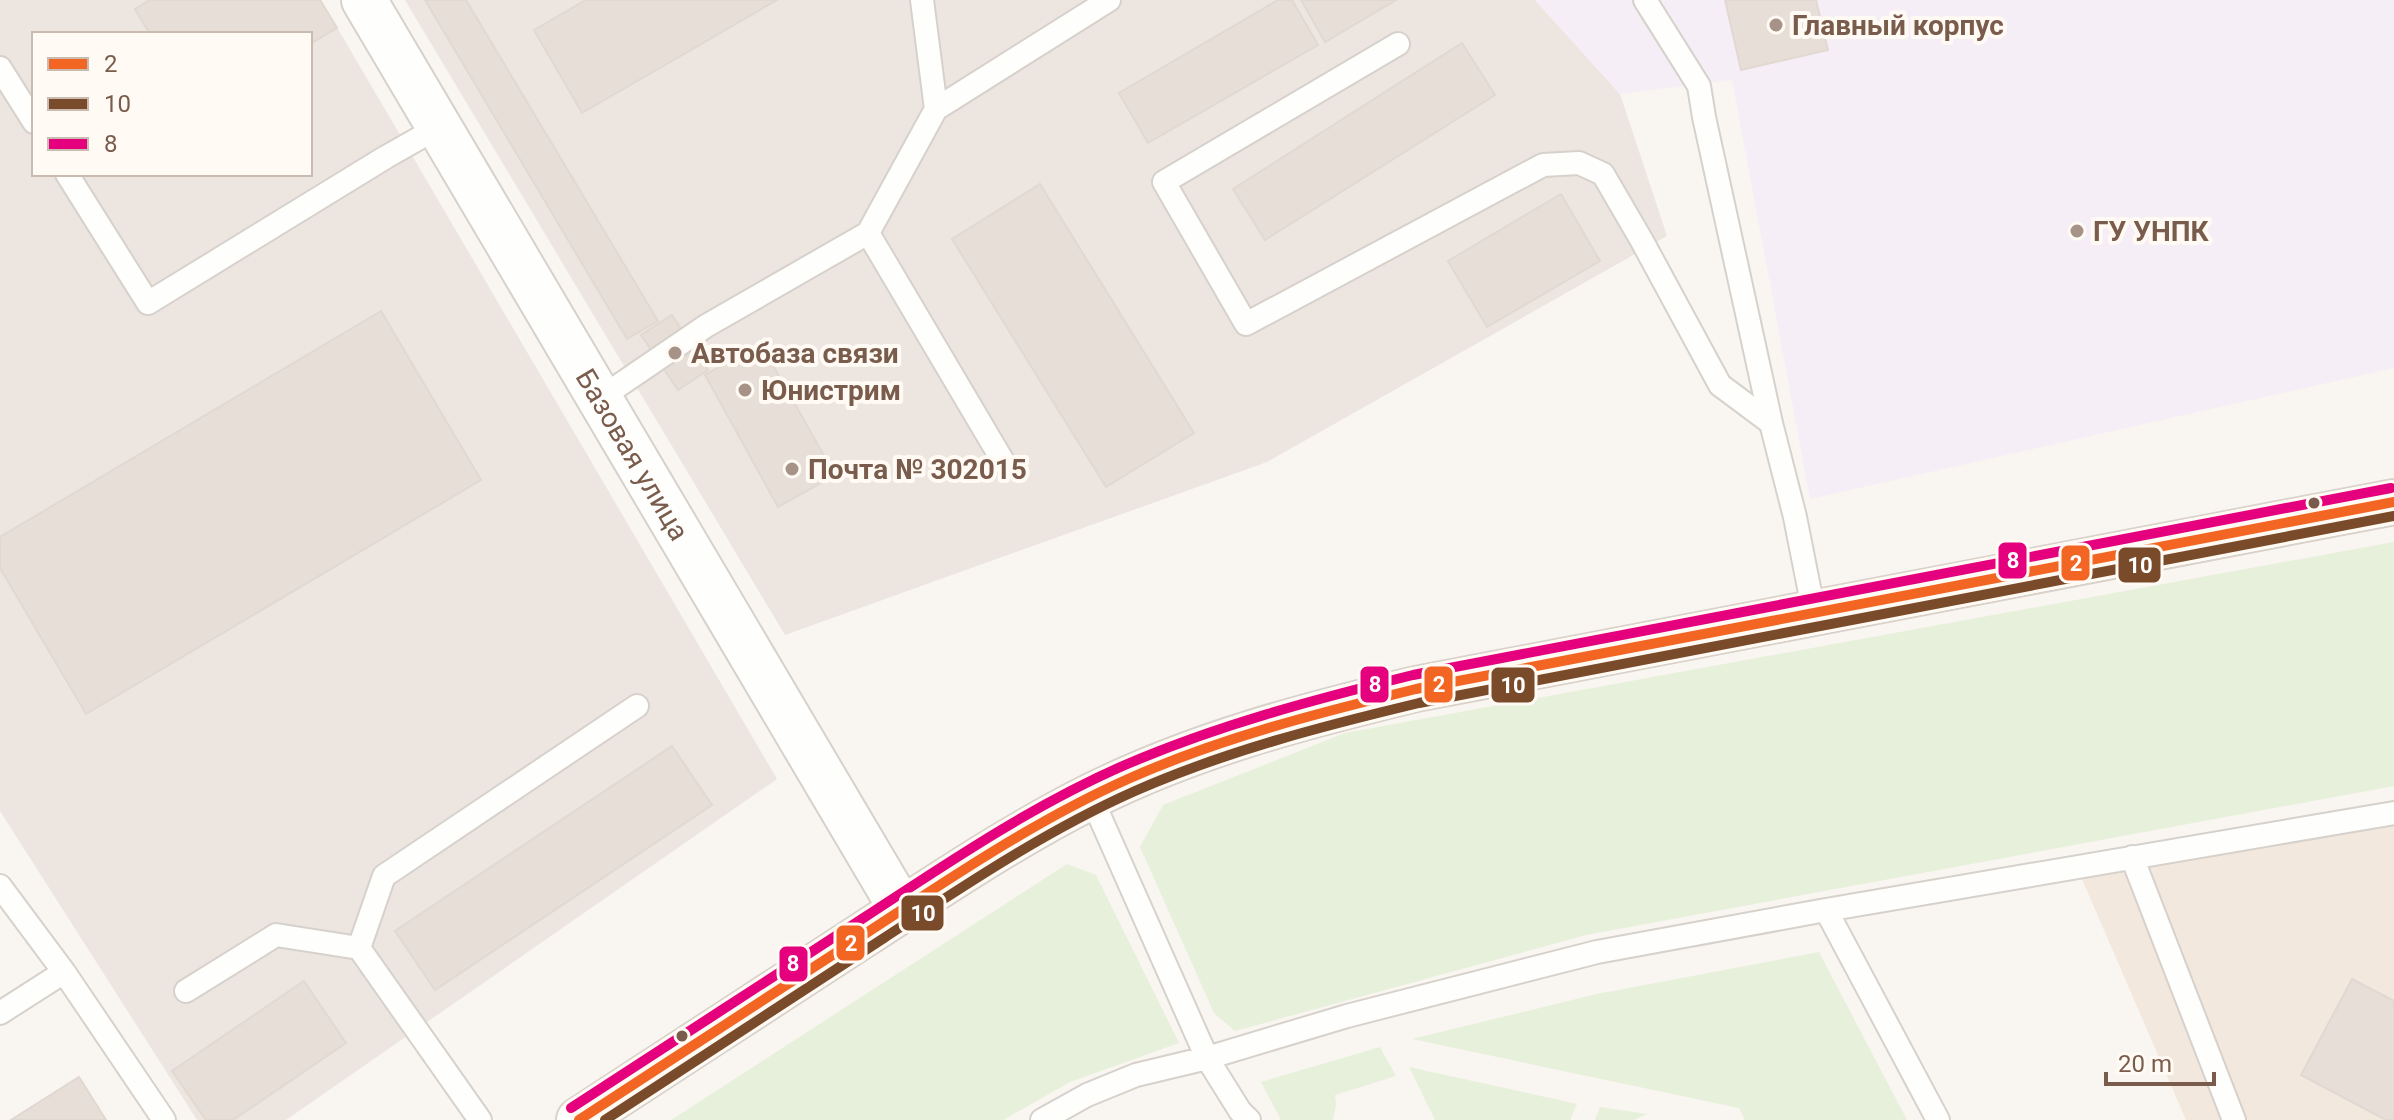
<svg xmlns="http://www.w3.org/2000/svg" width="2394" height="1120" viewBox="0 0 2394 1120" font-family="Roboto,sans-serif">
	<rect width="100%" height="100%" fill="#f9f5f0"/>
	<path fill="#f2e8de" d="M2394 801V1120H2186L2072 856Z"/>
	<path fill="#ede5e0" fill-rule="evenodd" d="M0 0H321L777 779 286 1120H197L0 811ZM34 34H310V174H34Z
		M405 0H1535L1620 94 1667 236 1267 462 785 635Z"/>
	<path fill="#f6eef6" d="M1535 0H2394V368L1810 499 1732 80 1620 94Z"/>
	<path fill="#e7f0db" d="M2394 542V786L1586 935 1235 1031 1214 1013 1140 847 1163 805 1345 733Z
		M1067 864 1096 875 1179 1043 1070 1082 1003 1120H671Z
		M1819 952 1907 1120H1745L1739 1108 1412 1039 1597 994Z
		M1380 1047 1396 1076 1335 1095 1336 1105 1333 1120H1281L1261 1082Z
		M1409 1067 1577 1104 1570 1120H1435Z
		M1600 1107 1647 1114 1634 1120H1595Z"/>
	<path fill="#e6ded7" stroke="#e2d8d2" stroke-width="2" d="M150 0H320L337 28 310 44V34H150L135 9Z
		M425 0H466L658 321 627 339Z
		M586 0H777L582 113 534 30Z
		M1278 0H1292L1318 45 1148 143 1119 93Z
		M1301 0H1396L1325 42Z
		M1725 0H1816L1828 50 1741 70Z
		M1462 43 1495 95 1265 240 1233 189Z
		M1040 184 1194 433 1106 487 952 239Z
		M1561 194 1600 261 1487 327 1448 261Z
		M381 311 481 480 86 714 0 568V537Z
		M672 315 708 370 678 390 641 335Z
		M761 344 835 475 778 507 705 375Z
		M672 746 712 805 435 990 395 931Z
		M2352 979 2394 1001V1120H2386L2301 1075Z
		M304 981 346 1043 233 1120H206L172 1071Z
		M79 1077 106 1120H11Z"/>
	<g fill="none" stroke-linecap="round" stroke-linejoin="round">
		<defs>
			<path id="service" d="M922 0 936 109
				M1645 0 1699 86 1704 117 1771 423 1795 517 1814 613
				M1398 44 1164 182 1246 324 1543 165 1579 163 1603 174 1642 241 1720 385 1771 423
				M0 68 34 122
				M67 174 148 303 386 157 439 127
				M868 233 936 109 1109 0
				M599 399 706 326 868 233 1004 463
				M1091 797 1207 1058 1240 1111 1249 1120
				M2132 857 2234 1120
				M0 886 64 972 164 1120
				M1826 910 1938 1120
				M186 991 276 935 359 948
				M0 1013 64 972
				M480 1120 359 948 384 876 637 706
				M1042 1120 1087 1095 1136 1075 1207 1058 1347 1016 1597 952 1826 910 2394 813"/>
			<g id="minor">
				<path id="s1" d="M364 0 902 910"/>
			</g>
			<path id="secondary" d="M579 1120C674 1058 768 997 863 935 937 887 1011 837 1090 797 1193 745 1304 716 1416 689L2394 502"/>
		</defs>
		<use href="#service" stroke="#d7d1cb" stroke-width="26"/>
		<use href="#minor" stroke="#d7d1cb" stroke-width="48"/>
		<use href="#secondary" stroke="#d9d2cb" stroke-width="48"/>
		<use href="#service" stroke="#fefefd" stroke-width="22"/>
		<use href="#minor" stroke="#fefefd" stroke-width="44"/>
		<use href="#secondary" stroke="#fefefd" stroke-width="44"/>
		<defs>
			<path id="bus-1" d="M579 1120C675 1057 771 995 868 932 952 877 1036 820 1128 779 1220 738 1318 713 1416 689L2394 502"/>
			<path id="bus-2" d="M605 1120C698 1059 791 999 884 938 965 885 1047 830 1135 791 1226 751 1323 726 1419 703L2394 516"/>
			<path id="bus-3" d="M571 1108C669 1044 767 981 865 917 949 862 1033 805 1125 765 1218 725 1316 699 1413 675L2391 488"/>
		</defs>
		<use href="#bus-1" stroke="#fffaf3" stroke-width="16"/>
		<use href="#bus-2" stroke="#fffaf3" stroke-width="16"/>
		<use href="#bus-3" stroke="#fffaf3" stroke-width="16"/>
		<use href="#bus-1" stroke="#f26522" stroke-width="10"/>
		<use href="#bus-2" stroke="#7a4b2a" stroke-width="10"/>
		<use href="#bus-3" stroke="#e5007d" stroke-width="10"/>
	</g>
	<g fill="#a69286" stroke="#fffaf3" stroke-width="3">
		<circle cx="1776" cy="25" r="8"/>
		<circle cx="2077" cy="231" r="8"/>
		<circle cx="675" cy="353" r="8"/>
		<circle cx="745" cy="390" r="8"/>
		<circle cx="792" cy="469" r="8"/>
	</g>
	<g fill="#7a5c4d" stroke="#fffaf3" stroke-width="3">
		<circle cx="2314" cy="503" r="7"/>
		<circle cx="682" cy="1036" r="7"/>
	</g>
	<g text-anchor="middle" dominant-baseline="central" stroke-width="8" stroke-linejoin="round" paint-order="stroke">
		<g font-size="28" font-weight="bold" fill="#7a5c4d" stroke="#fffaf3" text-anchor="start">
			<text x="1792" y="25">Главный корпус</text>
			<text x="2093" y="231">ГУ УНПК</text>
			<text x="691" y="353">Автобаза связи</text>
			<text x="761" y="390">Юнистрим</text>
			<text x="808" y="469">Почта № 302015</text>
		</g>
		<g font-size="28" fill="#7a5c4d" stroke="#fffaf3">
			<text stroke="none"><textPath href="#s1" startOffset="528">Базовая улица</textPath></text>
		</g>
	</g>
	<g stroke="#fffaf3" stroke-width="3">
		<rect x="1997" y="541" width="31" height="39" rx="8" fill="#e5007d"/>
		<rect x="2060" y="544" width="31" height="38" rx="8" fill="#f26522"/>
		<rect x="2117" y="546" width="45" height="38" rx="8" fill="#7a4b2a"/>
		<rect x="1359" y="665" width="31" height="39" rx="8" fill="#e5007d"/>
		<rect x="1423" y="665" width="31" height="39" rx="8" fill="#f26522"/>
		<rect x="1490" y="666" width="46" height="38" rx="8" fill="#7a4b2a"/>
		<rect x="900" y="894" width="45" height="38" rx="8" fill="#7a4b2a"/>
		<rect x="835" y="924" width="31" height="38" rx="8" fill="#f26522"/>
		<rect x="778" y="945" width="31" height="38" rx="8" fill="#e5007d"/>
	</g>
	<g font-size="22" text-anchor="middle" font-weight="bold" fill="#fff">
		<text x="2013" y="568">8</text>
		<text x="2076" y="571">2</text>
		<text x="2140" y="573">10</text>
		<text x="1375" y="692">8</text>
		<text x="1439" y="692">2</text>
		<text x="1513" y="693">10</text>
		<text x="923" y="921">10</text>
		<text x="851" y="951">2</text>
		<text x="793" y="971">8</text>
	</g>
	<rect x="32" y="32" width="280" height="144" fill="#fffaf3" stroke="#cabbb1" stroke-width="2"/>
	<rect x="48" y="58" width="40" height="12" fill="#f26522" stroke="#cabbb1" stroke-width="2"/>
	<text x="104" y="72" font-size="24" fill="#7a5c4d">2</text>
	<rect x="48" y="98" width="40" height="12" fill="#7a4b2a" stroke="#cabbb1" stroke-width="2"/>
	<text x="104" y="112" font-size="24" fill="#7a5c4d">10</text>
	<rect x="48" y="138" width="40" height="12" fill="#e5007d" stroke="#cabbb1" stroke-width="2"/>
	<text x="104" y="152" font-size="24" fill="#7a5c4d">8</text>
	<path d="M2106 1072v12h108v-12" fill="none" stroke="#7a5c4d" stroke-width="4"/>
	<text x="2118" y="1072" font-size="24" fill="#7a5c4d" stroke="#fffaf3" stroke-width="6" paint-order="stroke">20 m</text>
</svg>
